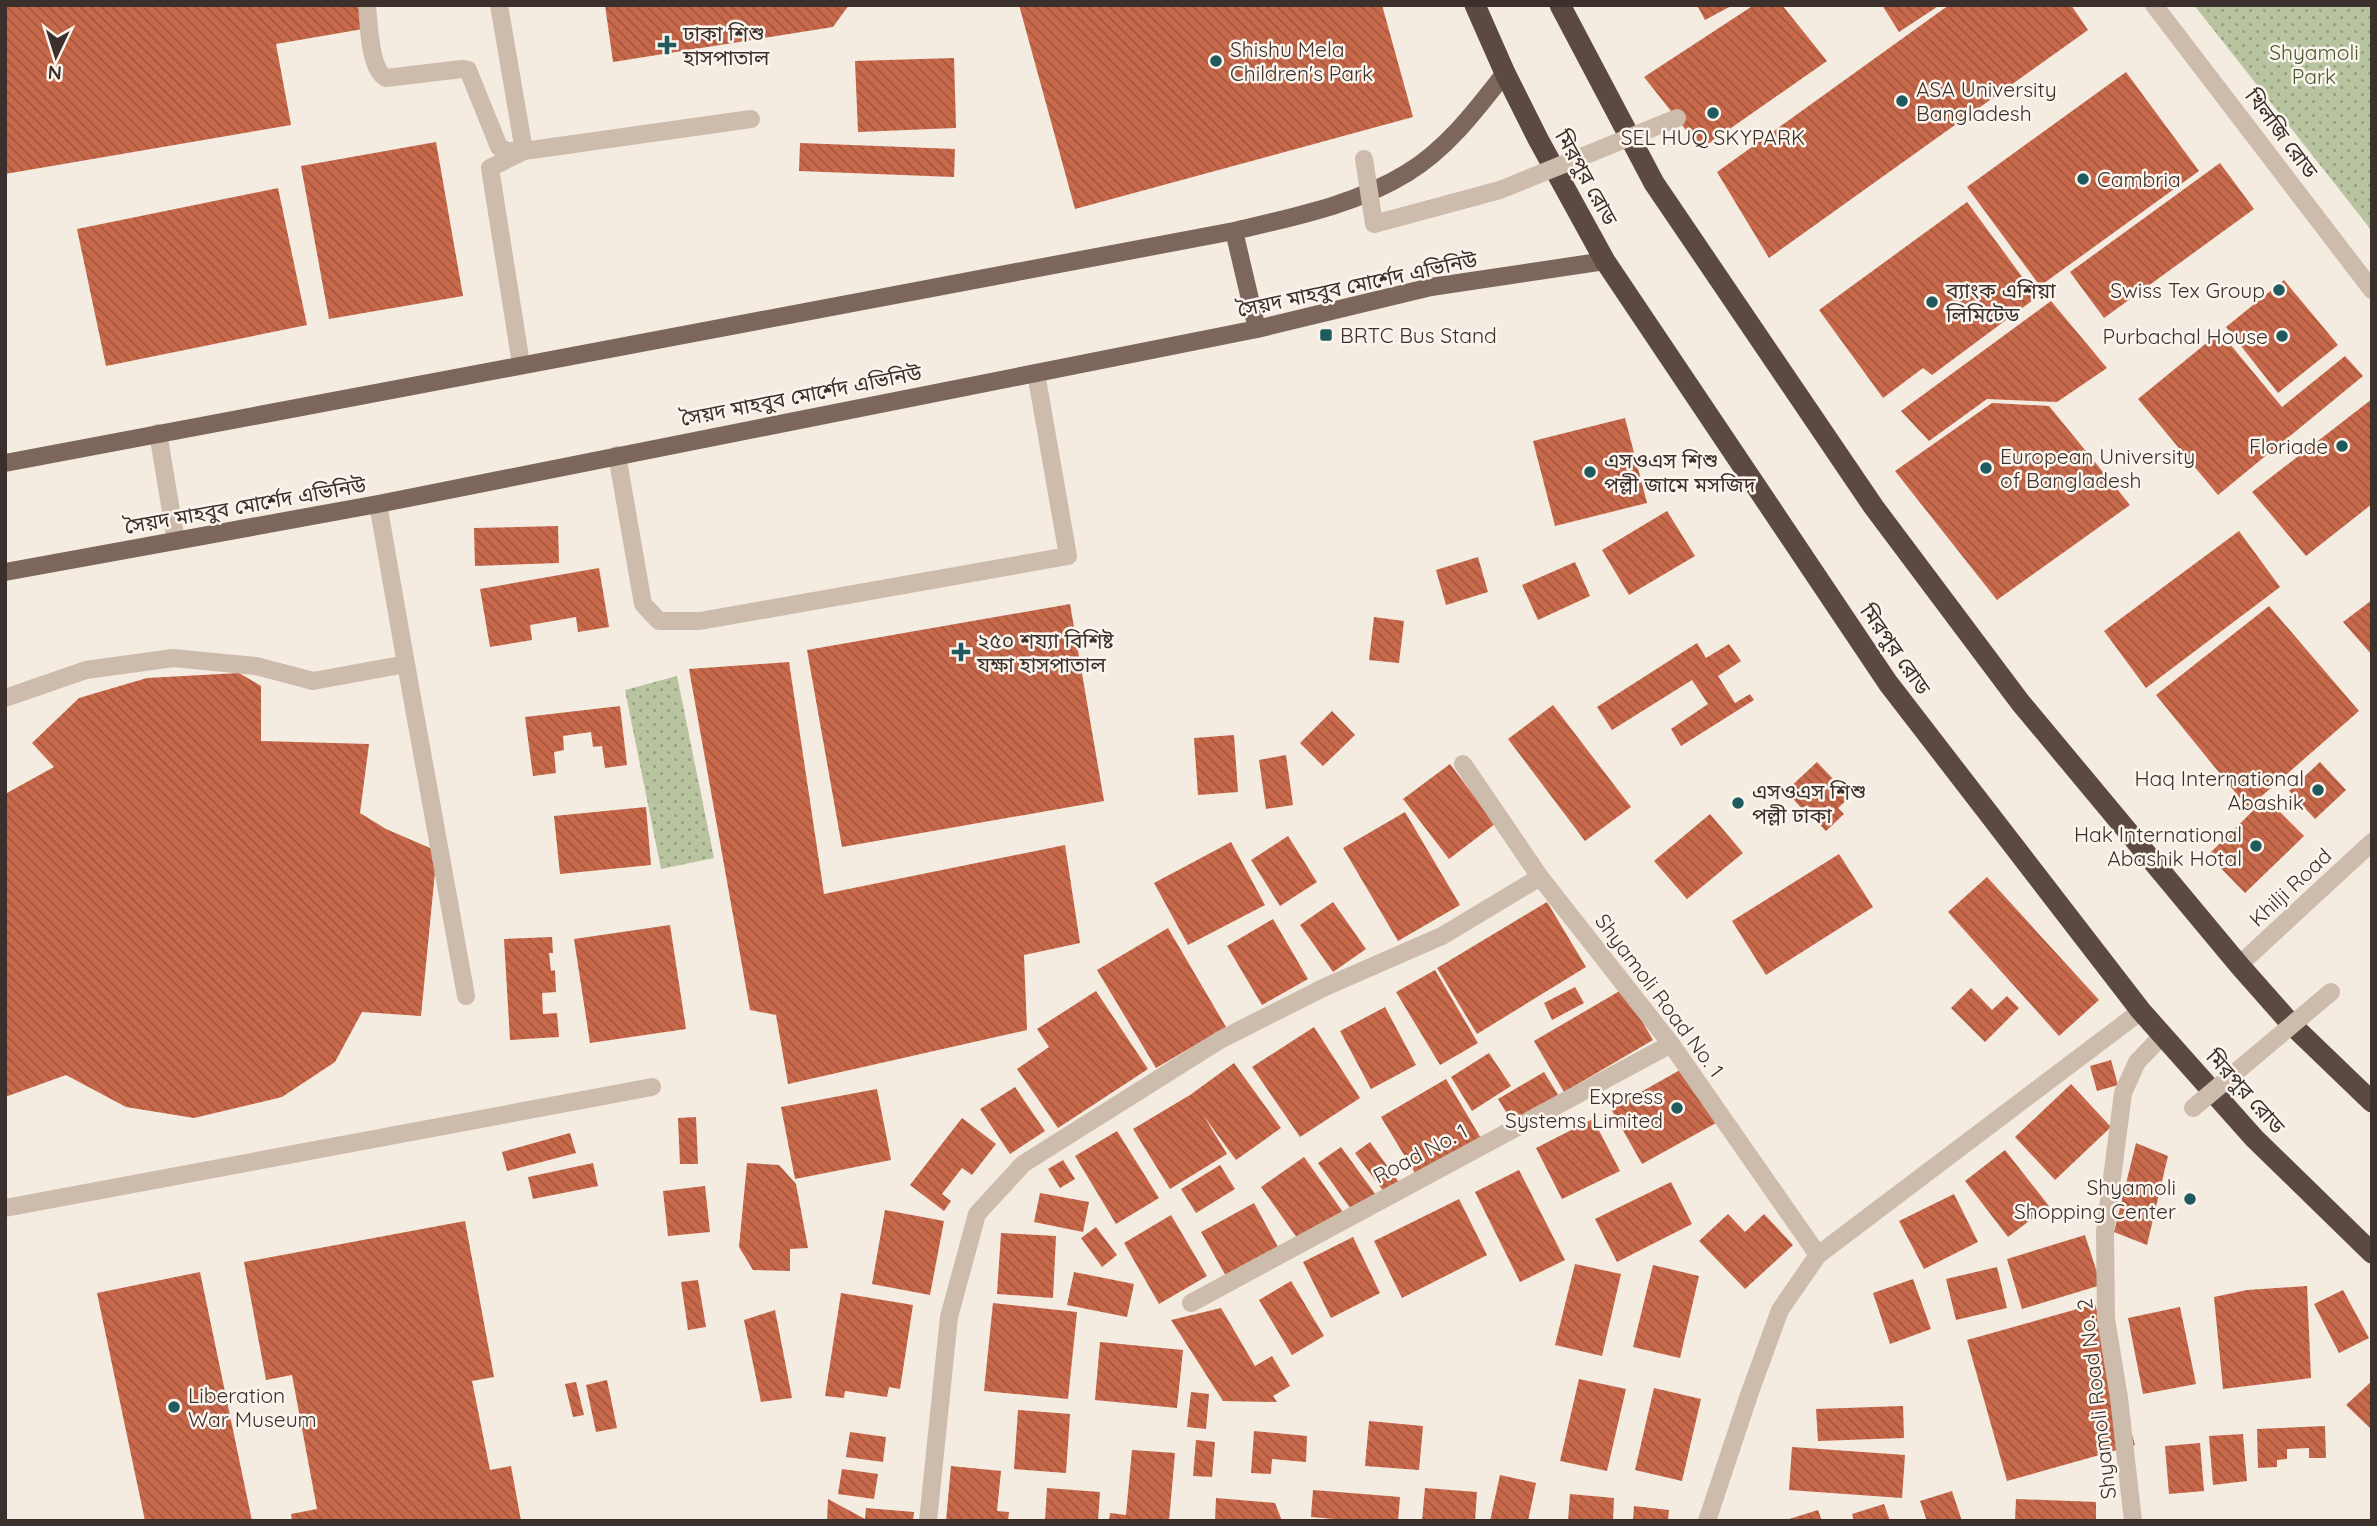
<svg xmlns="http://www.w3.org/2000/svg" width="2377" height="1526" viewBox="0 0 2377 1526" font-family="Quicksand,'Noto Sans Bengali',sans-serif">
	<defs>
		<pattern id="grass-dots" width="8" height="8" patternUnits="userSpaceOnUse" patternTransform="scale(1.75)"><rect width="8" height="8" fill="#b8c4a0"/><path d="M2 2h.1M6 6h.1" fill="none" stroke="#97a083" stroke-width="1.8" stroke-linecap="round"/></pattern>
		<pattern id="building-back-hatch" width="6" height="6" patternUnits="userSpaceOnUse" patternTransform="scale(1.75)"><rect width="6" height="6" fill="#c8694b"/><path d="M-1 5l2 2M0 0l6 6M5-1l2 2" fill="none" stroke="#a4573f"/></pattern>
	</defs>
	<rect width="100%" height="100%" fill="#f4ebe1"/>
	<path fill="url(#grass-dots)" d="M2194 5H2372V231Z
		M677 676 714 858 661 869 625 690Z"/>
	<path fill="url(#building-back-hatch)" d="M5 5H359L363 29 276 44 291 125 5 174Z
		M605 5H849L833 27 613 62Z
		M1019 5H1382L1413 117 1075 209Z
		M1697 5H1733L1705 20Z
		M1754 5H1782L1827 61 1701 149 1644 77Z
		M1882 5H1940L1899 32Z
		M1949 5H2071L2088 30 1769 258 1717 172Z
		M954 58 956 128 858 132 855 61Z
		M2126 72 2199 171 2040 286 1967 187Z
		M436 142 463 296 329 319 301 166Z
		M800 143 955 149 954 177 799 171Z
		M2220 163 2254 209 2104 318 2070 272Z
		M278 188 307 325 106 366 77 229Z
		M1967 202 2037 297 1932 375 1923 368 1883 398 1819 310Z
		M2284 280 2338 345 2278 393 2226 327Z
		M2051 301 2107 368 2057 402 1987 399 1929 441 1901 411Z
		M2220 332 2282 407 2345 356 2363 376 2218 495 2138 399Z
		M2372 399V504L2306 556 2252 492Z
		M1992 403 2049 406 2130 505 1997 600 1895 471Z
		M1625 418 1647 503 1555 526 1533 441Z
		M1667 511 1695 556 1629 595 1602 550Z
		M558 526 559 563 475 566 474 528Z
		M2239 531 2280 587 2146 688 2104 631Z
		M1478 557 1488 592 1446 605 1436 570Z
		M1575 562 1590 596 1538 620 1522 585Z
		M599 568 609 627 578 632 576 617 530 625 532 640 490 647 480 589Z
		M2372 600V655L2343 622Z
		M1070 604 1104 801 842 847 807 650Z
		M2269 606 2359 711 2248 808 2156 695Z
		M1374 617 1404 621 1399 663 1369 660Z
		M1697 643 1706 658 1729 644 1741 661 1718 676 1735 703 1750 694 1754 700 1681 746 1671 729 1708 704 1692 680 1612 730 1597 707Z
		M789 662 824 894 1065 845 1080 943 1024 955 1027 1030 788 1084 776 1015 750 1010 689 669Z
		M239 673 261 686V741L369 744 360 813 386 829 437 851 421 1016 362 1012 335 1062 282 1097 194 1118 126 1107 66 1075 5 1097V794L54 767 32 743 79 698 147 678Z
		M1553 705 1631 807 1585 841 1508 739Z
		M620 706 627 765 605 768 602 746 593 747 591 732 563 736 564 750 554 752 556 773 533 776 525 717Z
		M1332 711 1355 735 1323 766 1300 743Z
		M1234 735 1238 792 1198 795 1194 738Z
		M1286 755 1293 805 1266 809 1259 760Z
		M1817 762 1850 797 1838 808 1844 814 1826 831 1813 818 1817 815 1807 805 1803 810 1786 791Z
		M2320 762 2346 790 2315 819 2289 791Z
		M1450 764 1495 824 1449 859 1403 799Z
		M2266 798 2304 836 2245 893 2208 855Z
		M646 807 651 865 560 874 554 816Z
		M1405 812 1460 905 1398 941 1343 848Z
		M1710 814 1743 853 1687 899 1654 861Z
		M1288 836 1317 882 1280 906 1251 860Z
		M1231 842 1265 905 1188 945 1154 883Z
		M1839 854 1873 907 1766 975 1732 921Z
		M1987 877 2099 1000 2059 1036 1948 912Z
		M1333 902 1366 949 1333 972 1300 925Z
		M1547 902 1586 967 1477 1034 1437 968Z
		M1273 919 1308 979 1262 1005 1227 946Z
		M670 925 686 1029 590 1043 574 939Z
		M1168 928 1226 1027 1156 1068 1097 970Z
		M552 937 553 953H549L551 971 555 970 556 992 542 993 543 1014 557 1013 559 1037 510 1040 504 939Z
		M1435 970 1478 1043 1440 1065 1396 992Z
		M1575 987 1584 1003 1552 1020 1544 1003Z
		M1971 988 1992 1010 2007 996 2019 1008 1985 1042 1951 1008Z
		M1623 989 1653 1040 1564 1092 1534 1041Z
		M1096 991 1148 1069 1058 1128 1017 1069 1049 1047 1037 1029Z
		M1385 1007 1416 1065 1371 1089 1340 1031Z
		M1314 1027 1360 1098 1300 1137 1252 1067Z
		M1489 1053 1511 1086 1472 1111 1451 1077Z
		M2111 1060 2118 1085 2097 1091 2090 1066Z
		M1694 1062 1725 1118 1642 1164 1611 1109Z
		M1234 1063 1281 1128 1236 1160 1203 1115 1227 1154 1170 1189 1133 1129 1190 1095Z
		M1544 1072 1560 1098 1514 1125 1498 1099Z
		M1446 1079 1482 1140 1418 1178 1381 1117Z
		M2071 1084 2111 1127 2055 1180 2015 1137Z
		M1015 1087 1045 1131 1010 1154 980 1109Z
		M877 1089 891 1160 795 1179 781 1107Z
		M696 1117 698 1164H680L678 1118Z
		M962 1118 996 1144 972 1175 962 1168 942 1194 951 1201 944 1211 910 1185Z
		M1593 1119 1620 1171 1562 1199 1536 1148Z
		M1117 1131 1159 1198 1116 1224 1075 1156Z
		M570 1133 576 1153 507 1171 502 1152Z
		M1370 1142 1401 1185 1387 1196 1355 1153Z
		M2136 1143 2168 1156 2147 1245 2114 1232Z
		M1341 1147 1376 1195 1353 1212 1318 1163Z
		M2005 1150 2049 1206 2008 1237 1965 1181Z
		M1304 1157 1343 1212 1300 1242 1261 1187Z
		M1063 1160 1075 1179 1060 1188 1048 1169Z
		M593 1163 598 1186 533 1199 528 1177Z
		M747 1163 779 1165 796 1184 808 1248 790 1249V1271L753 1270 739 1247Z
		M1220 1165 1235 1189 1196 1213 1181 1189Z
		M1519 1170 1565 1260 1520 1282 1475 1192Z
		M1671 1182 1692 1224 1617 1262 1595 1219Z
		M705 1186 710 1232 668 1236 663 1191Z
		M1040 1193 1089 1202 1083 1232 1034 1222Z
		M1954 1194 1978 1242 1924 1269 1899 1221Z
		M1459 1199 1487 1255 1402 1298 1374 1241Z
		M1254 1203 1278 1247 1226 1276 1201 1232Z
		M885 1210 944 1221 930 1295 872 1284Z
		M1728 1214 1745 1232 1764 1214 1793 1245 1745 1289 1699 1241Z
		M1171 1215 1207 1276 1159 1304 1124 1243Z
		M465 1221 494 1377 472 1381 490 1470 511 1466 521 1521H292L291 1514 317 1509 292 1375 266 1380 244 1262Z
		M1096 1227 1117 1255 1102 1267 1081 1238Z
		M1001 1233 1056 1236 1053 1298 997 1294Z
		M2085 1235 2101 1285 2022 1309 2007 1259Z
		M1353 1237 1380 1293 1331 1318 1303 1262Z
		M1575 1264 1621 1274 1602 1356 1555 1345Z
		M1653 1265 1699 1276 1680 1358 1633 1347Z
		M1997 1267 2007 1308 1956 1320 1946 1279Z
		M200 1272 252 1521H145L97 1293Z
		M1074 1272 1134 1284 1127 1317 1067 1305Z
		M1913 1279 1931 1329 1890 1344 1873 1293Z
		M698 1280 706 1327 688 1330 681 1282Z
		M1291 1281 1324 1336 1292 1355 1259 1300Z
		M2307 1286 2311 1378 2223 1389 2214 1297 2247 1290Z
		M2343 1290 2369 1338 2339 1353 2314 1304Z
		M841 1293 913 1305 900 1389 889 1387 887 1397 845 1391 844 1398 825 1396Z
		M993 1303 1077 1312 1068 1399 984 1391Z
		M2095 1304 2135 1445 2007 1481 1967 1340Z
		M2180 1307 2196 1384 2143 1394 2128 1318Z
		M1221 1308 1255 1366 1272 1356 1290 1386 1273 1396 1277 1402 1223 1401 1171 1320Z
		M775 1310 792 1398 761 1402 744 1320Z
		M1100 1342 1183 1350 1177 1408 1095 1400Z
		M1579 1379 1626 1389 1607 1471 1560 1461Z
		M607 1380 617 1428 596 1432 586 1385Z
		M2372 1381V1430L2346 1405Z
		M576 1382 584 1415 573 1417 565 1384Z
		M1654 1388 1701 1399 1682 1481 1635 1470Z
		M1191 1392 1209 1394 1206 1429 1187 1427Z
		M1903 1406 1904 1438 1818 1441 1816 1409Z
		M1018 1410 1070 1414 1066 1473 1014 1469Z
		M1369 1421 1423 1426 1419 1470 1365 1466Z
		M2325 1426 2326 1458H2309V1448L2287 1449V1459L2277 1460V1467L2258 1468 2257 1429Z
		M1254 1431 1307 1436 1306 1462 1272 1459 1271 1474 1251 1473Z
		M850 1432 886 1437 883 1462 846 1457Z
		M2243 1434 2247 1481 2213 1485 2209 1436Z
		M1196 1440 1215 1442 1212 1477 1193 1476Z
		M2200 1443 2204 1491 2169 1494 2165 1446Z
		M1792 1447 1905 1455 1902 1498 1789 1490Z
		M1132 1450 1175 1453 1169 1521H1109L1110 1513 1126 1515Z
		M951 1466 1001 1471 997 1511 1009 1512 1008 1521H946Z
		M842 1469 878 1474 874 1499 838 1494Z
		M1500 1475 1536 1483 1528 1521H1490Z
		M1047 1488 1100 1492 1098 1521H1045Z
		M1425 1488 1477 1492 1475 1521H1422Z
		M1313 1490 1400 1497 1398 1521H1357L1311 1517Z
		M1952 1491 1962 1521H1927L1920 1501Z
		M1570 1494 1614 1498 1613 1521H1568Z
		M1216 1498 1275 1503 1282 1521H1215Z
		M828 1499 865 1519 866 1508 914 1512 913 1521H827Z
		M2016 1499 2096 1502V1521H2015Z
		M1884 1504 1890 1521H1854L1852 1514Z
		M1634 1506 1669 1510 1668 1521H1633Z
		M1818 1510 1822 1521H1786V1520Z"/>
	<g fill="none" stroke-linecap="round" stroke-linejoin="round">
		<path stroke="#cdbbac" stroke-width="18" d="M367 5C369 24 369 69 386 78L462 69 468 70 499 147 507 151H524L751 119
			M499 5 524 151 490 168 521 364
			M617 455 643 604 659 621H700L1068 556 1036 373
			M378 504 406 664
			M5 698 86 670 173 658 256 666 313 681 406 664 466 996"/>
		<path stroke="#cdbbac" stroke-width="18" d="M2154 5 2372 290
			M158 433 176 541
			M1463 764 1540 877 1671 1044 1818 1255 1780 1310 1750 1392 1707 1521
			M2239 965 2372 842
			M5 1208 652 1087
			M1818 1255 2141 1011
			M1191 1303 1671 1044
			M928 1521 949 1317 977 1214 1023 1164 1220 1040 1325 987 1442 936 1540 877
			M2133 1521 2119 1398 2106 1319 2105 1232 2123 1093 2137 1062 2163 1035"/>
		<path stroke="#7d675c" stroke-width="18" d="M1234 231 1257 329
			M5 463 1234 231C1293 217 1355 205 1407 173 1447 149 1477 109 1505 73
			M5 572 378 504 1257 329 1431 287 1605 261"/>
		<path stroke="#5c4a42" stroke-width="21" d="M1475 5 1505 73 1538 139 1605 261 1888 683 2141 1011 2254 1138 2372 1253
			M1560 5 1654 183 1873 506 2020 702 2239 965 2292 1025 2372 1102"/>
		<path stroke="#cdbbac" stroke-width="18" d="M1364 159 1374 224 1500 190 1677 118
			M2193 1108 2331 992"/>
	</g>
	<g fill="#1f5a5e" stroke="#fbf5ee" stroke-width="2.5">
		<path d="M663.5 34.5h7v7h7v7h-7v7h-7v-7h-7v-7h7z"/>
		<circle cx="1216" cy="61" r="7"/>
		<circle cx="1902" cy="101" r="7"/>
		<circle cx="1713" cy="113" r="7"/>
		<circle cx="2083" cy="179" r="7"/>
		<circle cx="2279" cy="290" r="7"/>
		<circle cx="1932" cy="302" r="7"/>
		<rect x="1319" y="328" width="14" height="14" rx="3.5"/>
		<circle cx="2282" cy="336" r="7"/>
		<circle cx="2342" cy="446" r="7"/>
		<circle cx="1986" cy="468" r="7"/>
		<circle cx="1590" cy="472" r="7"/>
		<path d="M957.5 641.5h7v7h7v7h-7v7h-7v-7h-7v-7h7z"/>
		<circle cx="2318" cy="790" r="7"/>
		<circle cx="1738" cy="803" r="7"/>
		<circle cx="2256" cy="846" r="7"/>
		<circle cx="1677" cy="1108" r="7"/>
		<circle cx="2190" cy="1199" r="7"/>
		<circle cx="174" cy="1407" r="7"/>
	</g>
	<g text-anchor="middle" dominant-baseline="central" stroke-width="5" stroke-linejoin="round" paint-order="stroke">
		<g font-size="21" fill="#3b302b" stroke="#fbf5ee" text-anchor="start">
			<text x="683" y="33">ঢাকা শিশু<tspan x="683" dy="24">হাসপাতাল</tspan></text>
			<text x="1230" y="49">Shishu Mela<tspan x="1230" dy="24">Children's Park</tspan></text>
			<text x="1916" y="89">ASA University<tspan x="1916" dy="24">Bangladesh</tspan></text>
			<text x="1713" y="137" text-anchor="middle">SEL HUQ SKYPARK</text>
			<text x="2097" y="179">Cambria</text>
			<text x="1946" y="290">ব্যাংক এশিয়া<tspan x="1946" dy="24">লিমিটেড</tspan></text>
			<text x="2265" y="290" text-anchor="end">Swiss Tex Group</text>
			<text x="1340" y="335">BRTC Bus Stand</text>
			<text x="2268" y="336" text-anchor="end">Purbachal House</text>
			<text x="2328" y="446" text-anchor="end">Floriade</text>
			<text x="2000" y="456">European University<tspan x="2000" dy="24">of Bangladesh</tspan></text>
			<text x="1604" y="460">এসওএস শিশু<tspan x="1604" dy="24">পল্লী জামে মসজিদ</tspan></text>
			<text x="977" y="640">২৫০ শয্যা বিশিষ্ট<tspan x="977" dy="24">যক্ষা হাসপাতাল</tspan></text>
			<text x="2304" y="778" text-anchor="end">Haq International<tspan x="2304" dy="24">Abashik</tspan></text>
			<text x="1752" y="791">এসওএস শিশু<tspan x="1752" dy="24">পল্লী ঢাকা</tspan></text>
			<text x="2242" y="834" text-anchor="end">Hak International<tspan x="2242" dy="24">Abashik Hotal</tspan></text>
			<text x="1663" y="1096" text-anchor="end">Express<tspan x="1663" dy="24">Systems Limited</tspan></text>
			<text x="2176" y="1187" text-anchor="end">Shyamoli<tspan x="2176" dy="24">Shopping Center</tspan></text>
			<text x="188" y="1395">Liberation<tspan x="188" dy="24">War Museum</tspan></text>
		</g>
		<g font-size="21" fill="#4a5a2e" stroke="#fbf5ee">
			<text x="2314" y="52">Shyamoli<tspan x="2314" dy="24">Park</tspan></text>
		</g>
		<g font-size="21" fill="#3b302b" stroke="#fbf5ee">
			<text transform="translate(2282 133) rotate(53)">খিলজি রোড</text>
			<text transform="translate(1587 177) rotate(61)">মিরপুর রোড</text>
			<text transform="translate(1357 284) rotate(-12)">সৈয়দ মাহবুব মোর্শেদ এভিনিউ</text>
			<text transform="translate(801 395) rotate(-11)">সৈয়দ মাহবুব মোর্শেদ এভিনিউ</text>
			<text transform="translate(245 505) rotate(-10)">সৈয়দ মাহবুব মোর্শেদ এভিনিউ</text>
			<text transform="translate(1896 649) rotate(55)">মিরপুর রোড</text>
			<text transform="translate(2290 887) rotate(-43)">Khilji Road</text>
			<text transform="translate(1660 995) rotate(53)">Shyamoli Road No. 1</text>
			<text transform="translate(2246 1091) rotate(48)">মিরপুর রোড</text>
			<text transform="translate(1420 1153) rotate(-28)">Road No. 1</text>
			<text transform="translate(2096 1399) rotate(-97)">Shyamoli Road No. 2</text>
		</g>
	</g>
	<rect width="2377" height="1526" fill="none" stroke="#3b302b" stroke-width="14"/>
	<g transform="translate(56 56) rotate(184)" stroke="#fbf5ee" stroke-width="5" paint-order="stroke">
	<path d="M0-5L12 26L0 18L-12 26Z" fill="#3b302b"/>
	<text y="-10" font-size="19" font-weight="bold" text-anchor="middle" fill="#3b302b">N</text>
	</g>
</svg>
